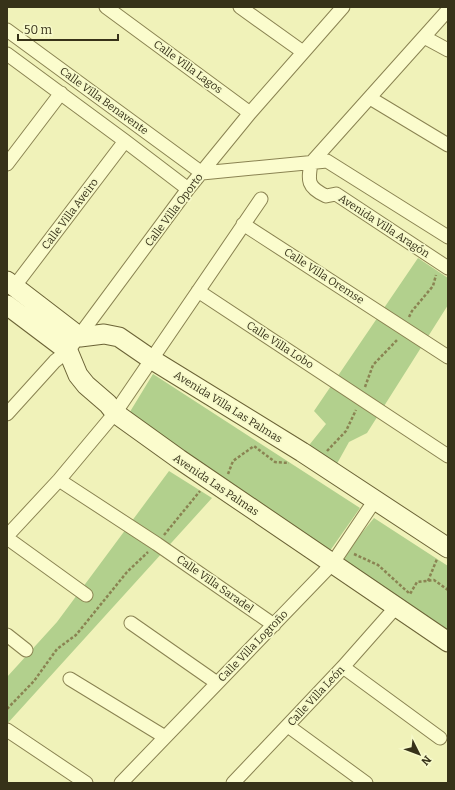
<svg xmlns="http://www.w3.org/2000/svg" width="455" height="790" viewBox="0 0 455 790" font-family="Bitter,serif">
	<rect width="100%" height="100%" fill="#f0f2b9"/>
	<path fill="#b2d08d" d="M418 258 448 278V305L367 433 349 442 334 469 306 449 326 424 314 411Z
		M153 374 360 508 327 555 128 415Z
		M169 471 212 498 7 724V677L57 622Z
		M374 518 448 566V636L343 561 351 546Z"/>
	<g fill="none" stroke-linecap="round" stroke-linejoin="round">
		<defs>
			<path id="street" d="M106 7 250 113
				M240 7 303 52
				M7 30 202 173 327 161 448 237
				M424 37 448 50
				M7 54 125 141 188 189
				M370 98 448 145
				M311 163 448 10
				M311 163C308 181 307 187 326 196L336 194 448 268
				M7 164 61 93
				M243 224 448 357
				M14 287 125 141
				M198 291 448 456
				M7 414 55 361 68 351 188 189 250 113 343 7
				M59 480 157 544 274 625
				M7 536 59 480 115 413 261 199
				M7 538 86 595
				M131 623 217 683
				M7 635 26 650
				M343 667 440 738
				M70 679 165 737
				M288 726 366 783
				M7 730 86 783
				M121 783 332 564 375 500
				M233 783 343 667 396 607"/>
			<path id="secondary" d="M7 281 80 337 104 334 119 337 151 359 302 452 448 548
				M7 305 68 351 78 375 86 385 108 404 115 413 179 459 448 642"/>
		</defs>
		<use href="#street" stroke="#8a8352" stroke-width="15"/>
		<use href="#secondary" stroke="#6b6336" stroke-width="21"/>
		<path stroke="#8a8352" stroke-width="2.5" stroke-dasharray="3 2" stroke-linecap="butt" d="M409 317 412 311 433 286 436 275
			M365 387 373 365 398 339
			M327 451 346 431 356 410
			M228 474 233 461 254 446 275 462 289 463
			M164 535 200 491
			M354 554 378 565 410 594 417 582 434 580 448 590
			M428 581 437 559
			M7 709 34 681 57 649 76 635 127 572 148 552"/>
		<use href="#street" stroke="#fbfccd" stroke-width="13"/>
		<use href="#secondary" stroke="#fbfccd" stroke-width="19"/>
	</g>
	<g text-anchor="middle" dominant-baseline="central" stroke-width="3.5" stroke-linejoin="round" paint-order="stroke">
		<g font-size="11" fill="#373219" stroke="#f6f9c9">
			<text transform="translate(188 67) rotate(36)">Calle Villa Lagos</text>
			<text transform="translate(104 101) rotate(36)">Calle Villa Benavente</text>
			<text transform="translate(174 210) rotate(-53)">Calle Villa Oporto</text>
			<text transform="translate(70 214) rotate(-53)">Calle Villa Aveiro</text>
			<text transform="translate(384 226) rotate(33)">Avenida Villa Aragón</text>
			<text transform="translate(324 276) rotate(33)">Calle Villa Oremse</text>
			<text transform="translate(280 345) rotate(33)">Calle Villa Lobo</text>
			<text transform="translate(228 407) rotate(32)">Avenida Villa Las Palmas</text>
			<text transform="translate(216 485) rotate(34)">Avenida Las Palmas</text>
			<text transform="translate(215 584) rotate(35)">Calle Villa Saradel</text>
			<text transform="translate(253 646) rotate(-46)">Calle Villa Logroño</text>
			<text transform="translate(316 696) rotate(-47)">Calle Villa León</text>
		</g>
	</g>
	<rect width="455" height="790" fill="none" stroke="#373219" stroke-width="16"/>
	<g transform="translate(419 754) rotate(132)" stroke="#f6f9c9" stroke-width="3" paint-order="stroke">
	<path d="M0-3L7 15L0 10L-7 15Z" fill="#373219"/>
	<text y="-6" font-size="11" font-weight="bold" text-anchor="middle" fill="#373219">N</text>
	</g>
	<path d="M18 34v6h100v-6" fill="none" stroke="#373219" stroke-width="2"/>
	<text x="24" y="34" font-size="12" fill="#373219" stroke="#f6f9c9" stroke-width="3" paint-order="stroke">50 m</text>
</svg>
